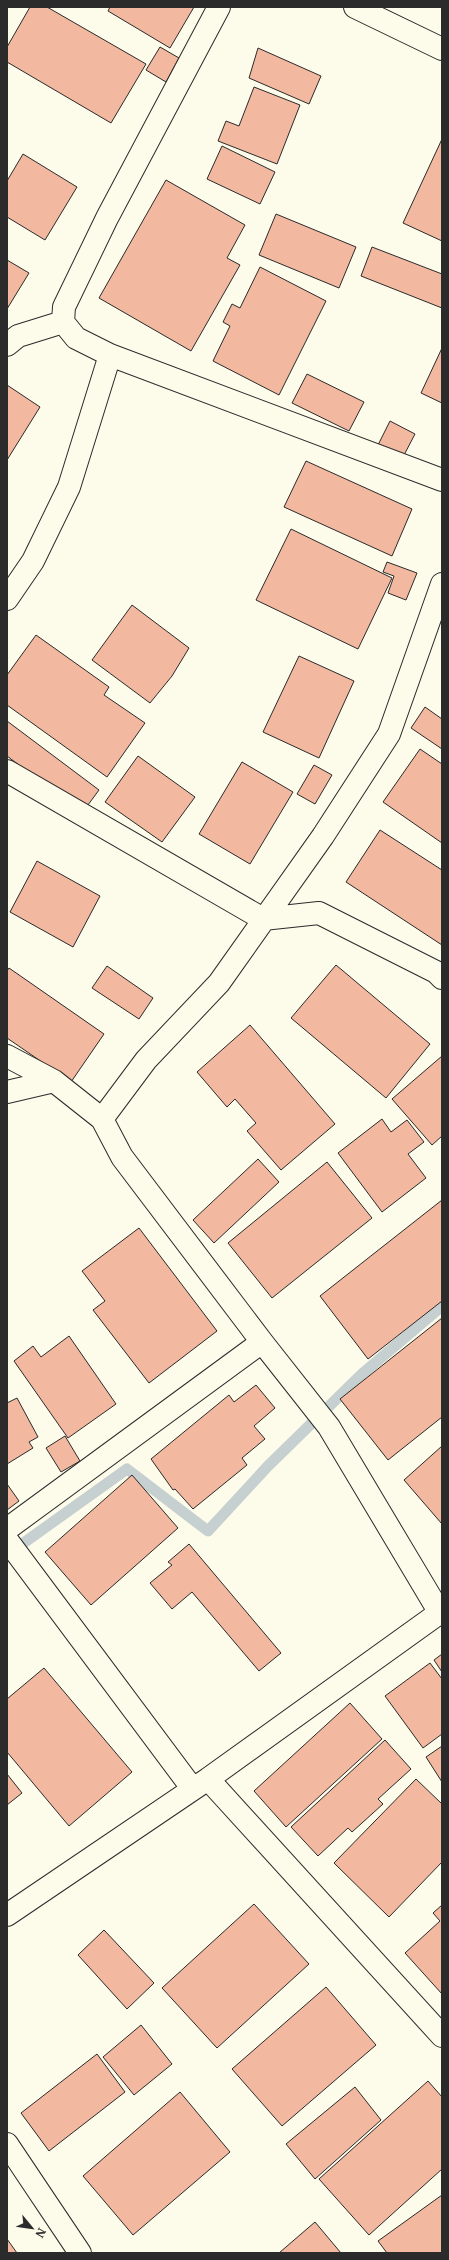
<svg xmlns="http://www.w3.org/2000/svg" width="449" height="2260" viewBox="0 0 449 2260" font-family="Merriweather,serif">
	<rect width="100%" height="100%" fill="#fdfbea"/>
	<g fill="none" stroke-linecap="round" stroke-linejoin="round">
		<path stroke="#c7d0d0" stroke-width="11" d="M11 1552 127 1469 208 1531 268 1466 362 1374 442 1306"/>
	</g>
	<path fill="#f2b8a0" stroke="#2b2b2b" d="M30 7H47L146 64 111 123 7 62V47Z
		M110 7H194L170 48 108 11Z
		M160 47 179 58 166 82 146 70Z
		M258 48 321 76 309 104 249 78Z
		M254 87 300 105 277 164 218 141 226 121 239 126Z
		M442 139V241L403 223Z
		M222 146 275 172 260 204 207 179Z
		M23 154 77 187 45 240 7 217V181Z
		M166 180 245 225 227 258 240 265 191 351 99 298Z
		M276 214 356 247 339 288 259 255Z
		M372 247 442 274V308L361 276Z
		M7 260 29 273 7 309Z
		M260 267 326 301 279 395 213 361 230 326 223 322 232 304 240 308Z
		M442 348V403L421 393Z
		M307 374 364 402 349 431 292 403Z
		M7 385 40 407 7 460Z
		M390 421 415 434 403 457 378 445Z
		M306 461 412 509 392 556 284 507Z
		M291 529 392 578 358 649 256 600Z
		M387 562 417 573 406 600 388 593 394 576 383 572Z
		M132 605 189 648 172 676 150 703 92 660Z
		M36 635 109 687 104 695 145 723 107 777 7 705V675Z
		M299 656 354 681 319 758 263 732Z
		M425 707 442 719V749L411 728Z
		M7 721 99 790 82 813 7 756Z
		M420 749 442 764V843L383 802Z
		M138 756 195 797 162 842 105 802Z
		M242 762 293 792 250 864 199 834Z
		M314 765 332 775 315 804 297 794Z
		M380 830 442 870V945L346 882Z
		M37 861 100 896 73 947 10 912Z
		M336 965 430 1044 386 1098 291 1018Z
		M107 966 153 998 139 1019 92 988Z
		M9 968 104 1034 71 1082 7 1038V971Z
		M250 1025 335 1124 281 1170 247 1131 256 1123 235 1099 227 1107 197 1072Z
		M442 1056V1136L432 1145 392 1099Z
		M382 1119 391 1132 407 1120 424 1142 408 1154 426 1178 382 1212 338 1153Z
		M258 1159 279 1182 214 1243 193 1220Z
		M327 1162 372 1218 272 1298 228 1243Z
		M442 1200V1301L368 1359 320 1296Z
		M139 1228 217 1331 149 1383 93 1310 105 1301 82 1271Z
		M442 1318V1417L388 1460 340 1399Z
		M69 1336 116 1404 68 1438 14 1361 33 1346 41 1357Z
		M256 1385 275 1408 254 1426 265 1439 242 1458 247 1465 193 1509 175 1489 173 1490 151 1459 229 1395 234 1402Z
		M17 1398 38 1437 29 1442 33 1448 7 1464V1403Z
		M65 1436 80 1461 61 1472 46 1448Z
		M442 1446V1524L404 1480Z
		M132 1475 178 1528 91 1605 45 1552Z
		M7 1484 19 1501 7 1510Z
		M189 1544 281 1653 259 1671 192 1592 172 1609 150 1583 172 1565 168 1562Z
		M442 1654V1672L434 1660Z
		M430 1663 442 1679V1734L423 1748 385 1696Z
		M44 1668 132 1772 69 1826 7 1752V1699Z
		M350 1703 382 1739 286 1827 254 1791Z
		M385 1740 411 1769 378 1799 383 1804 352 1832 348 1828 318 1856 291 1827Z
		M442 1746V1782L426 1757Z
		M7 1774 22 1793 7 1805Z
		M416 1779 442 1804V1862L389 1917 334 1863Z
		M254 1904 309 1964 217 2048 162 1988Z
		M442 1905V1994L405 1953 440 1921 433 1913Z
		M104 1930 154 1983 127 2009 78 1955Z
		M326 1987 376 2045 282 2126 232 2069Z
		M141 2025 172 2064 134 2095 103 2057Z
		M97 2054 125 2092 49 2151 21 2113Z
		M428 2081 442 2097V2169L369 2235 319 2179Z
		M355 2087 381 2120 315 2179 286 2144Z
		M180 2092 230 2152 133 2235 83 2176Z
		M442 2195V2253H387L378 2241Z
		M315 2222 341 2253H279Z
		M7 2239 17 2253H7Z"/>
	<g fill="none" stroke-linecap="round" stroke-linejoin="round">
		<defs>
			<path id="street" d="M219 7 107 218 64 307 63 322 76 338 110 355 442 480
				M355 7 442 49
				M7 345 18 336 63 322
				M7 599 33 561 69 487 110 355
				M7 771 263 919 319 913 436 972 442 978
				M7 1056 54 1081 102 1119 122 1157 262 1342 329 1427 440 1613
				M7 1092 54 1081
				M102 1119 146 1060 219 983 323 836 389 734 442 584
				M7 1529 262 1342
				M7 1540 192 1788
				M208 1779 442 2036
				M7 1915 208 1779 442 1611
				M7 2144 80 2253"/>
		</defs>
		<use href="#street" stroke="#2b2b2b" stroke-width="24"/>
		<use href="#street" stroke="#fdfbea" stroke-width="22"/>
	</g>
	<rect width="449" height="2260" fill="none" stroke="#2b2b2b" stroke-width="16"/>
	<g transform="translate(32 2228) rotate(119)" stroke="#fdfbea" stroke-width="3" paint-order="stroke">
	<path d="M0-3L7 15L0 10L-7 15Z" fill="#2b2b2b"/>
	<text y="-6" font-size="11" font-weight="bold" text-anchor="middle" fill="#2b2b2b">N</text>
	</g>
</svg>
